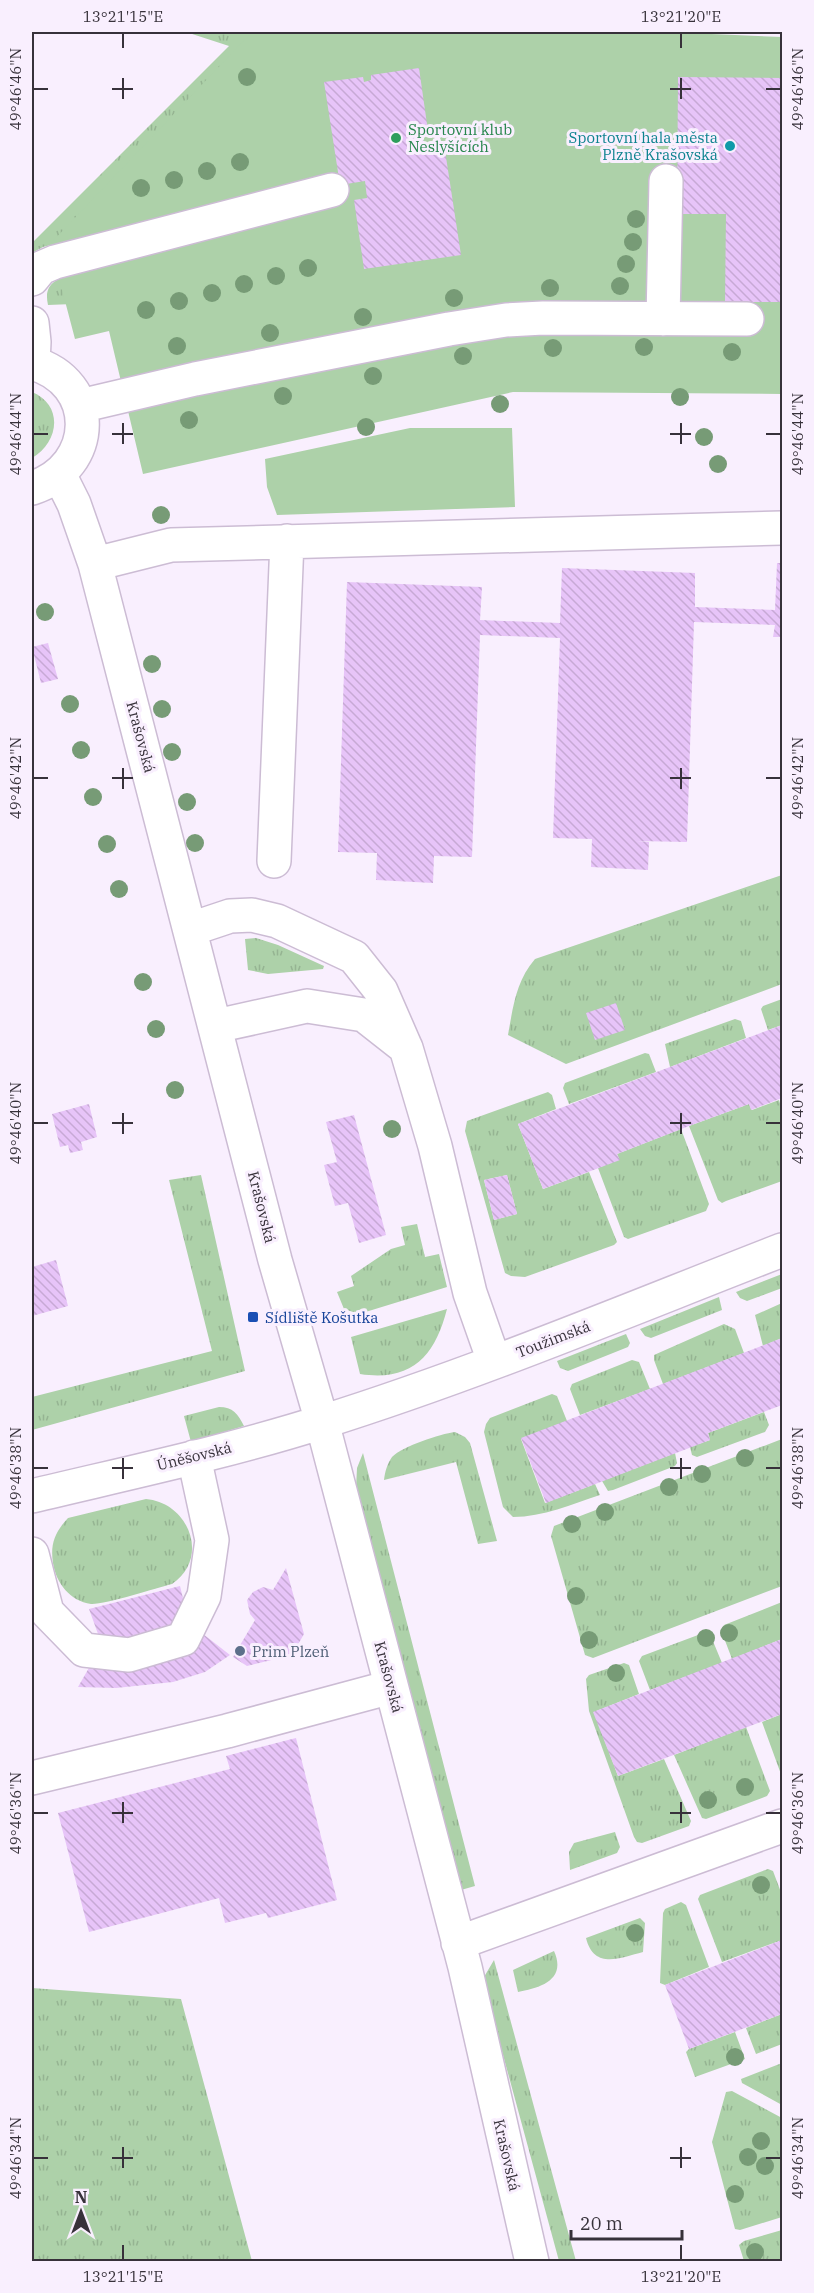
<svg xmlns="http://www.w3.org/2000/svg" width="814" height="2293" viewBox="0 0 814 2293" font-family="'IBM Plex Serif',serif">
	<defs>
		<pattern id="grass-tufts" width="24" height="20" patternUnits="userSpaceOnUse" patternTransform="scale(1.5)"><rect width="24" height="20" fill="#add1a9"/><path d="M3 7l-1-3M5 7V3M7 7l1-3M15 17l-1-3M17 17v-4M19 17l1-3" fill="none" stroke="#95b492"/></pattern>
		<pattern id="building-back-hatch" width="6" height="6" patternUnits="userSpaceOnUse" patternTransform="scale(1.5)"><rect width="6" height="6" fill="#e7c4f8"/><path d="M-1 5l2 2M0 0l6 6M5-1l2 2" fill="none" stroke="#c7a9d5"/></pattern>
	</defs>
	<rect width="100%" height="100%" fill="#f9effe"/>
	<path fill="url(#grass-tufts)" fill-rule="evenodd" d="M186 32H312L108 230 43 247 32 253V243L229 46Z
		M75 273 73 304 48 305C43 283 57 279 75 273Z
		M32 392C64 405 59 443 32 458Z
		M782 875V984L566 1064 508 1035C513 1007 516 981 535 959Z
		M256 938 278 945 324 966 323 969 268 974 248 970 245 939Z
		M782 999V1025L768 1030 761 1009 763 1006Z
		M735 1019 741 1021 746 1038 670 1067 665 1044Z
		M645 1053 649 1054 656 1072 569 1104 563 1088 565 1083Z
		M548 1092 552 1095 556 1109 518 1124 543 1189 589 1172 617 1242 614 1245 525 1277 511 1276 505 1273 465 1131 467 1121ZM507 1175 517 1214 494 1220 484 1180Z
		M779 1100 782 1110V1181L726 1201 722 1203 718 1200 689 1126 749 1104 752 1110Z
		M681 1129 709 1204 706 1211 628 1239 624 1237 598 1168 619 1159 617 1154Z
		M201 1175 245 1371 32 1430V1397L212 1351 169 1180Z
		M417 1224 425 1257 439 1254 447 1287 359 1314 344 1309 337 1292 354 1286 351 1276 391 1249 405 1245 401 1227Z
		M782 1274V1288L747 1301 740 1298 736 1292Z
		M719 1297 722 1310 651 1338 645 1336 640 1329Z
		M782 1303V1338L763 1346 755 1315Z
		M447 1309C435 1356 412 1382 360 1374L351 1337Z
		M724 1324 735 1329 744 1353 663 1384 654 1360V1355Z
		M626 1334 630 1343 628 1347 568 1371 560 1368 557 1361Z
		M632 1360 639 1362 650 1389 580 1415 570 1389 572 1384Z
		M552 1394 557 1396 567 1421 521 1439 545 1503 595 1484 600 1495C572 1504 543 1517 513 1517L503 1507 484 1432 486 1424 490 1418Z
		M219 1407C233 1407 238 1414 244 1426L191 1442 184 1416Z
		M764 1412 769 1425 765 1432 697 1457 692 1455 690 1447 710 1440 708 1433Z
		M455 1432 465 1437 470 1443 497 1541 478 1544 456 1462 384 1480C385 1472 387 1464 392 1457 403 1446 440 1434 455 1432Z
		M782 1439V1586L593 1658 585 1655 551 1536 554 1526Z
		M363 1453 475 1886 461 1890 356 1488 357 1468Z
		M675 1453 677 1463 675 1466 613 1490 608 1491 602 1481Z
		M146 1499C190 1503 210 1559 172 1584 157 1588 103 1605 91 1604 70 1601 56 1583 53 1563 50 1544 55 1532 68 1518Z
		M782 1602V1639L732 1659 721 1630 724 1625Z
		M706 1632 710 1634 722 1663 650 1690 639 1661 642 1656Z
		M624 1663 629 1665 639 1694 594 1712 618 1776 664 1759 691 1821 689 1826 642 1843 637 1842 634 1837 589 1711 586 1679 589 1675Z
		M782 1714V1777L762 1722Z
		M746 1727 770 1791 767 1796 706 1819 702 1818 674 1755Z
		M615 1832 620 1847 617 1853 570 1870 569 1852 574 1843Z
		M768 1869 773 1871 782 1895V1940L722 1962 698 1899 700 1895Z
		M681 1902 686 1905 709 1967 665 1985 660 1983 663 1913 665 1909Z
		M640 1918 645 1923 643 1952C620 1958 594 1970 586 1938Z
		M554 1951C567 1980 540 1988 518 1992L513 1970Z
		M494 1960 576 2261H559L487 1996 484 1977Z
		M32 1988 181 1999 252 2261H32Z
		M782 2014V2044L756 2054 746 2028Z
		M735 2032 745 2059 695 2077 686 2052 689 2049Z
		M782 2063V2105L742 2083 741 2079Z
		M732 2091 782 2118V2217L740 2230 735 2229 712 2142 726 2092Z
		M782 2230V2261H744L739 2245 744 2241Z"/>
	<path fill="#add1a9" d="M252 32H665L782 37V394L513 392 143 474 109 331 75 339 50 244Z
		M410 428H512L515 507 277 515 267 487 265 459Z"/>
	<path fill="url(#building-back-hatch)" d="M419 68 428 131H422L424 147 444 144 461 255 364 269 354 200 367 198 365 181 340 185 324 82 363 77 364 82 371 80V75Z
		M678 77 782 78V302H725L726 214H677Z
		M777 563H782V637H773L775 625 694 622 687 842 637 841 649 842 648 870 591 867 592 839 553 838 560 638 480 635 472 857 434 856 433 883 376 880 377 853 338 852 347 582 482 587 480 620 560 623 562 568 695 573V607L775 610Z
		M48 643 58 679 41 683 32 647Z
		M616 1003 625 1030 595 1040 586 1013Z
		M782 1025V1098L751 1110 749 1104 689 1126 617 1154 620 1160 543 1189 518 1124Z
		M89 1104 97 1137 81 1142 83 1150 70 1153 68 1145 60 1147 52 1114Z
		M354 1115 386 1235 359 1243 348 1203 335 1206 324 1165 337 1162 326 1122Z
		M507 1175 517 1214 494 1220 484 1180Z
		M56 1260 68 1306 32 1316V1267Z
		M782 1338V1405L708 1433 710 1440 546 1503 521 1438Z
		M286 1568 304 1634 292 1655 247 1666 233 1657 255 1620 250 1614 247 1600 253 1592 263 1587 273 1590Z
		M180 1586 189 1623 230 1655 205 1672 173 1682 116 1688 78 1687 102 1645 89 1609Z
		M782 1639V1707H781L782 1714 618 1776 593 1712Z
		M296 1738 337 1900 268 1918 266 1913 225 1923 219 1898 89 1932 58 1813 230 1769 226 1756Z
		M782 1940V2014L689 2049 665 1985Z"/>
	<g fill="none" stroke-linecap="round" stroke-linejoin="round">
		<defs>
			<path id="minor" d="M32 279 41 268 55 262 332 190
				M663 319 666 181
				M32 323 34 342 33 363
				M32 363C100 382 98 467 32 488
				M80 406 195 379 449 329 506 320 543 318 747 319
				M59 474 74 504 95 564 275 1260 322 1422 465 1967 532 2262
				M95 564 171 545 782 528
				M274 861 287 541
				M191 929 230 916 252 915 277 921 354 957 381 991 405 1046
				M216 1026 307 1006 364 1015 406 1048 435 1146 470 1293 494 1361
				M32 1496C128 1473 227 1452 322 1422 478 1373 630 1309 782 1250
				M32 1554 47 1612 84 1650 129 1655 183 1639 204 1596 212 1540 194 1457
				M32 1778 227 1731 391 1687
				M458 1943 782 1826"/>
		</defs>
		<use href="#minor" stroke="#ccbcd4" stroke-width="36"/>
		<use href="#minor" stroke="#fff" stroke-width="33"/>
	</g>
	<g fill="#779b76">
		<circle cx="247" cy="77" r="9"/>
		<circle cx="240" cy="162" r="9"/>
		<circle cx="207" cy="171" r="9"/>
		<circle cx="174" cy="180" r="9"/>
		<circle cx="141" cy="188" r="9"/>
		<circle cx="636" cy="219" r="9"/>
		<circle cx="633" cy="242" r="9"/>
		<circle cx="626" cy="264" r="9"/>
		<circle cx="308" cy="268" r="9"/>
		<circle cx="276" cy="276" r="9"/>
		<circle cx="244" cy="284" r="9"/>
		<circle cx="620" cy="286" r="9"/>
		<circle cx="550" cy="288" r="9"/>
		<circle cx="212" cy="293" r="9"/>
		<circle cx="454" cy="298" r="9"/>
		<circle cx="179" cy="301" r="9"/>
		<circle cx="146" cy="310" r="9"/>
		<circle cx="363" cy="317" r="9"/>
		<circle cx="270" cy="333" r="9"/>
		<circle cx="177" cy="346" r="9"/>
		<circle cx="644" cy="347" r="9"/>
		<circle cx="553" cy="348" r="9"/>
		<circle cx="732" cy="352" r="9"/>
		<circle cx="463" cy="356" r="9"/>
		<circle cx="373" cy="376" r="9"/>
		<circle cx="283" cy="396" r="9"/>
		<circle cx="680" cy="397" r="9"/>
		<circle cx="500" cy="404" r="9"/>
		<circle cx="189" cy="420" r="9"/>
		<circle cx="366" cy="427" r="9"/>
		<circle cx="704" cy="437" r="9"/>
		<circle cx="718" cy="464" r="9"/>
		<circle cx="161" cy="515" r="9"/>
		<circle cx="45" cy="612" r="9"/>
		<circle cx="152" cy="664" r="9"/>
		<circle cx="70" cy="704" r="9"/>
		<circle cx="162" cy="709" r="9"/>
		<circle cx="81" cy="750" r="9"/>
		<circle cx="172" cy="752" r="9"/>
		<circle cx="93" cy="797" r="9"/>
		<circle cx="187" cy="802" r="9"/>
		<circle cx="195" cy="843" r="9"/>
		<circle cx="107" cy="844" r="9"/>
		<circle cx="119" cy="889" r="9"/>
		<circle cx="143" cy="982" r="9"/>
		<circle cx="156" cy="1029" r="9"/>
		<circle cx="175" cy="1090" r="9"/>
		<circle cx="392" cy="1129" r="9"/>
		<circle cx="745" cy="1458" r="9"/>
		<circle cx="702" cy="1474" r="9"/>
		<circle cx="669" cy="1487" r="9"/>
		<circle cx="605" cy="1512" r="9"/>
		<circle cx="572" cy="1524" r="9"/>
		<circle cx="576" cy="1596" r="9"/>
		<circle cx="729" cy="1633" r="9"/>
		<circle cx="706" cy="1638" r="9"/>
		<circle cx="589" cy="1640" r="9"/>
		<circle cx="616" cy="1673" r="9"/>
		<circle cx="745" cy="1787" r="9"/>
		<circle cx="708" cy="1800" r="9"/>
		<circle cx="761" cy="1885" r="9"/>
		<circle cx="635" cy="1933" r="9"/>
		<circle cx="735" cy="2057" r="9"/>
		<circle cx="761" cy="2141" r="9"/>
		<circle cx="748" cy="2157" r="9"/>
		<circle cx="765" cy="2166" r="9"/>
		<circle cx="735" cy="2194" r="9"/>
		<circle cx="755" cy="2252" r="9"/>
	</g>
	<path fill="none" stroke="#37313a" stroke-width="2" d="M123 33V48M681 33V48M123 78V99M681 78V99M33 89H48M112 89H133M670 89H691M766 89H781M123 423V444M681 423V444M33 434H48M112 434H133M670 434H691M766 434H781M123 768V789M681 768V789M33 778H48M112 778H133M670 778H691M766 778H781M123 1113V1134M681 1113V1134M33 1123H48M112 1123H133M670 1123H691M766 1123H781M123 1458V1479M681 1458V1479M33 1468H48M112 1468H133M670 1468H691M766 1468H781M123 1802V1823M681 1802V1823M33 1813H48M112 1813H133M670 1813H691M766 1813H781M123 2147V2168M681 2147V2168M33 2158H48M112 2158H133M670 2158H691M766 2158H781M123 2245V2260M681 2245V2260"/>
	<circle fill="#2e9e5b" stroke="#f9effe" stroke-width="2" cx="396" cy="138" r="6"/>
	<circle fill="#0f9aa8" stroke="#f9effe" stroke-width="2" cx="730" cy="146" r="6"/>
	<rect fill="#1a4fb4" stroke="#f9effe" stroke-width="2" x="247" y="1311" width="12" height="12" rx="3"/>
	<circle fill="#5c6f8a" stroke="#f9effe" stroke-width="2" cx="240" cy="1651" r="6"/>
	<g text-anchor="middle" dominant-baseline="central" stroke-width="6" stroke-linejoin="round" paint-order="stroke">
		<g font-size="15" fill="#27864d" stroke="#f9effe" text-anchor="start">
			<text x="408" y="129">Sportovní klub<tspan x="408" dy="17">Neslyšících</tspan></text>
		</g>
		<g font-size="15" fill="#0d838f" stroke="#f9effe" text-anchor="end">
			<text x="718" y="137">Sportovní hala města<tspan x="718" dy="17">Plzně Krašovská</tspan></text>
		</g>
		<g font-size="15" fill="#37313a" stroke="#f9effe">
			<text transform="translate(141 737) rotate(75)">Krašovská</text>
			<text transform="translate(262 1207) rotate(76)">Krašovská</text>
			<text transform="translate(553 1339) rotate(-21)">Toužimská</text>
			<text transform="translate(194 1456) rotate(-14)">Úněšovská</text>
			<text transform="translate(389 1677) rotate(75)">Krašovská</text>
			<text transform="translate(507 2155) rotate(77)">Krašovská</text>
		</g>
		<g font-size="15" fill="#164399" stroke="#f9effe" text-anchor="start">
			<text x="265" y="1317">Sídliště Košutka</text>
		</g>
		<g font-size="15" fill="#4e5e75" stroke="#f9effe" text-anchor="start">
			<text x="252" y="1651">Prim Plzeň</text>
		</g>
	</g>
	<rect width="814" height="2293" fill="none" stroke="#f9effe" stroke-width="66"/>
	<g transform="translate(81 2212)" stroke="#f9effe" stroke-width="4.5" paint-order="stroke">
	<path d="M0-4.5L10 22L0 15L-10 22Z" fill="#37313a"/>
	<text y="-9" font-size="16" font-weight="bold" text-anchor="middle" fill="#37313a">N</text>
	</g>
	<path d="M571 2230v9h111v-9" fill="none" stroke="#37313a" stroke-width="3"/>
	<text x="580" y="2230" font-size="18" fill="#37313a" stroke="#f9effe" stroke-width="4.5" paint-order="stroke">20 m</text>
	<rect x="33" y="33" width="748" height="2227" fill="none" stroke="#37313a" stroke-width="2"/>
	<g font-size="15" text-anchor="middle" fill="#37313a">
		<text x="123" y="22">13°21'15"E</text>
		<text x="681" y="22">13°21'20"E</text>
		<text transform="translate(16 89) rotate(-90)" y="5">49°46'46"N</text>
		<text transform="translate(798 89) rotate(-90)" y="5">49°46'46"N</text>
		<text transform="translate(16 434) rotate(-90)" y="5">49°46'44"N</text>
		<text transform="translate(798 434) rotate(-90)" y="5">49°46'44"N</text>
		<text transform="translate(16 778) rotate(-90)" y="5">49°46'42"N</text>
		<text transform="translate(798 778) rotate(-90)" y="5">49°46'42"N</text>
		<text transform="translate(16 1123) rotate(-90)" y="5">49°46'40"N</text>
		<text transform="translate(798 1123) rotate(-90)" y="5">49°46'40"N</text>
		<text transform="translate(16 1468) rotate(-90)" y="5">49°46'38"N</text>
		<text transform="translate(798 1468) rotate(-90)" y="5">49°46'38"N</text>
		<text transform="translate(16 1813) rotate(-90)" y="5">49°46'36"N</text>
		<text transform="translate(798 1813) rotate(-90)" y="5">49°46'36"N</text>
		<text transform="translate(16 2158) rotate(-90)" y="5">49°46'34"N</text>
		<text transform="translate(798 2158) rotate(-90)" y="5">49°46'34"N</text>
		<text x="123" y="2282">13°21'15"E</text>
		<text x="681" y="2282">13°21'20"E</text>
	</g>
</svg>
